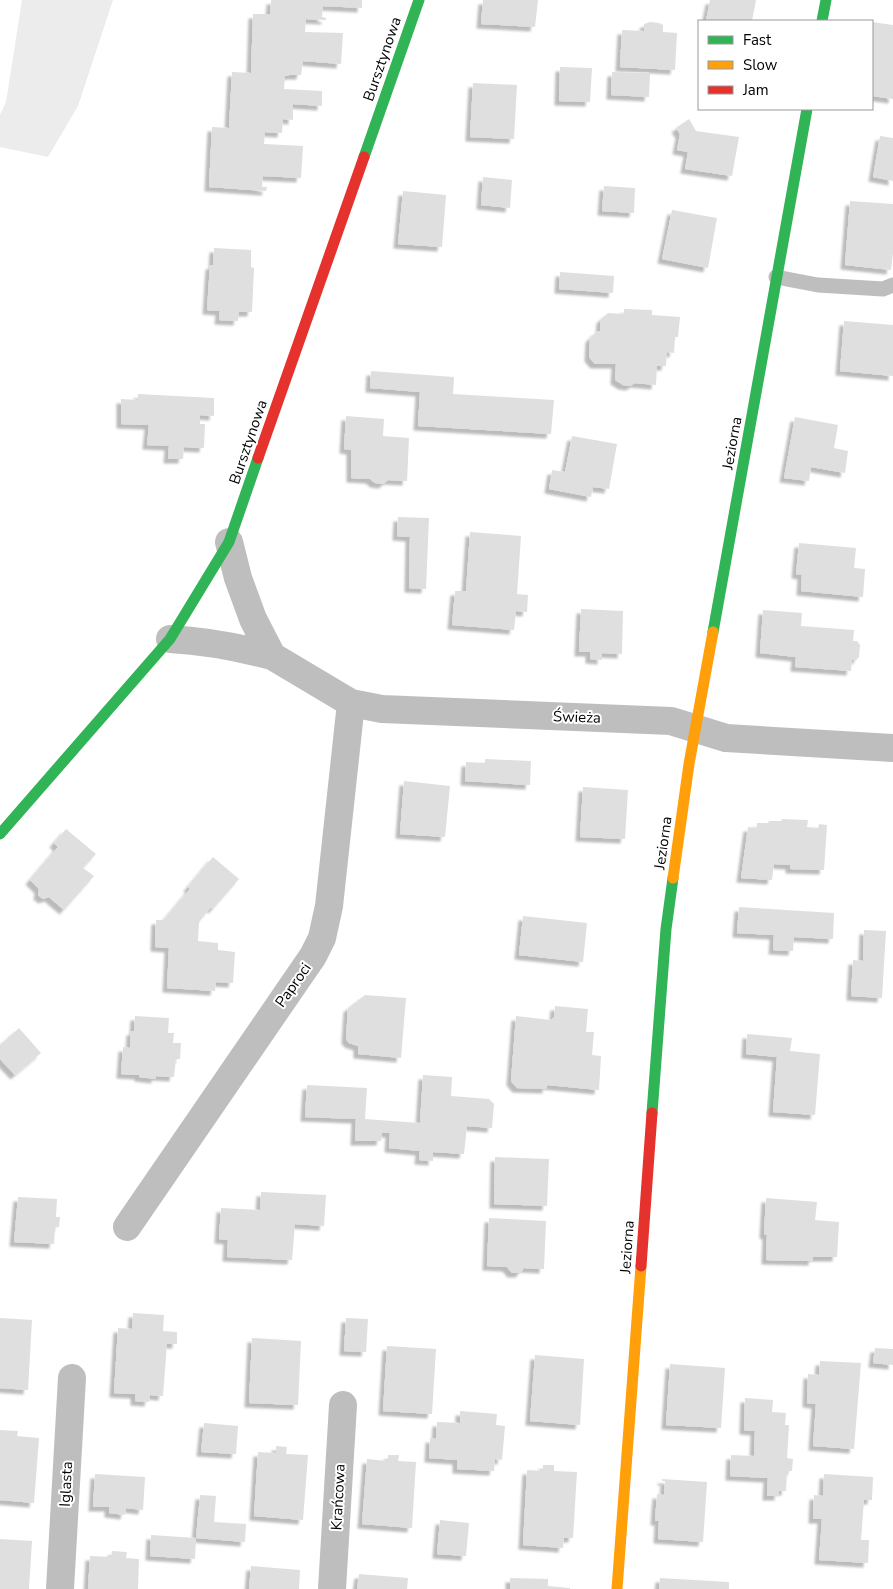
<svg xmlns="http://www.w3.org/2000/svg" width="893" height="1589" viewBox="0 0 893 1589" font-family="'Nunito Sans',sans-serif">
	<defs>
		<filter id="shadow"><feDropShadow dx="-4.5" dy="4.5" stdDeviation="1" flood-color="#0004"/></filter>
	</defs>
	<rect width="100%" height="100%" fill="#fff"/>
	<path fill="#ececec" d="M22 0H113L78 106 48 157 0 147V115L6 102Z"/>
	<path fill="#dfdfdf" filter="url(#shadow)" d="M271 0H362V8L323 6 322 17 326 18V20L306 19 305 32 343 33 341 64 303 61 301 75H289V76H285L284 89 322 91V106L293 104V120L283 119 282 133 265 132 264 144 303 146 301 178 263 176 262 187H267L266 191 209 187 212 127 229 128 232 72 251 73 253 14H270Z
		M483 0H538L535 27 481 24Z
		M710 0H756L752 21H706Z
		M650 22 659 23 663 25V32L677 33 675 70 620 67 622 30 644 31V24Z
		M872 22 893 25V99L872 96Z
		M560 67 592 68 590 102 559 101Z
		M612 72 650 73 649 97 611 95Z
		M473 83 517 85 514 139 470 137Z
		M689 119 696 131 739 137 732 176 685 169 688 152 677 150 680 134 676 128Z
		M880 136 893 138V181L873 177Z
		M483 177 512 180 510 208 481 205Z
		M604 186 635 188 634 213 602 211Z
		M403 191 446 195 442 247 398 244Z
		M850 201 893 204V253L891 270 845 265Z
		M672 210 717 218 708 268 662 259Z
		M214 248 251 250V267L254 268 252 312H239L238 321 219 320 220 311 207 310 210 265H213Z
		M560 272 614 276 613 293 559 289Z
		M624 309 652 310V315L680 317 678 337H675L674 353 667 352 666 366H657L656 385 635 383 630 386 623 385 615 380 616 364H595L589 357 590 338 597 331H600L601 319 608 313 624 314Z
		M844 321 893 325V376L840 371Z
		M371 371 454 377 453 394 554 400 551 434 418 426 420 392 370 388Z
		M138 394 214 398V416L200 415V424H205L204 448 184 447 183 459H168L169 446 147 445 149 425 121 424V399L138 400Z
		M346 416 384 419 383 436 409 438 407 481 388 480 383 484 375 483 370 479 351 478V450L344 449Z
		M795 417 838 425 834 448 848 451 845 473 811 467 809 481 784 478Z
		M572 436 617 444 609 489 593 487 591 497 549 489 552 470 565 472Z
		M398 517 429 518 426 589 409 588 410 537 397 536Z
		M470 532 521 536 517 594 528 595 527 612 516 611 514 630 452 625 455 591H466Z
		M799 543 856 548 854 568 865 569 863 597 801 591 802 575 796 574Z
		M581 609 623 611 622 654 602 653V660L590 659V652H579Z
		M763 610 802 613 801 626 854 630 853 641H857L860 645 859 657 856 660H852L851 671 795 667 796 657 760 653Z
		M485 759 531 761 530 785 465 781 466 762 485 763Z
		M404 781 450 786 445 837 400 834Z
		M583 787 628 790 625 839 580 837Z
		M782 819 808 820 807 827 818 828 819 824 827 825 824 870 790 869V865L774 864 772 880 741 878 748 827 757 828V823H768L769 821H781Z
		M66 829 96 854 83 868 94 876 64 910 49 897 43 899 38 895 39 889 30 880 58 847 54 843Z
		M213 857 239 879 213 909 211 907 199 922 198 941 218 943V950L235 952 233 983 216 982 215 991 167 988 169 948 155 947 156 920H164L190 889 188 887Z
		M739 907 834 913 833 939 794 937 793 951 773 950 774 935 737 933Z
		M523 916 587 923 583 962 519 955Z
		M864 930 886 931 882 998 851 996 853 960 863 961Z
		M365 995 406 998 401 1058 358 1054V1046L349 1043 346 1039 348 1008Z
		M555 1006 588 1009 586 1032H594L592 1055 601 1056 599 1090 547 1085V1089L517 1088 511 1081 516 1016 551 1020 554 1017Z
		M135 1016 169 1018 168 1033H174L173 1043H181L180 1059H176L174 1077 156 1076V1079L139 1077V1075L121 1074 123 1047 130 1048 131 1031H134Z
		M19 1028 41 1053 15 1075 0 1059V1045Z
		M747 1034 792 1038 790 1051 820 1054 815 1115 773 1112 777 1057 746 1054Z
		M423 1075 452 1077 451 1096 489 1099 494 1104 492 1128 467 1126 464 1154 433 1152V1161L419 1160 420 1151 389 1148 390 1133H382L381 1141H355L356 1119 305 1117 307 1085 367 1088 365 1119 420 1123Z
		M495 1157 549 1159 547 1206 494 1204Z
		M261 1192 326 1195 324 1226 295 1224 292 1260 227 1257 228 1240 219 1239 221 1208 260 1210Z
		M18 1197 57 1199 56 1217H60L59 1227H55L54 1244 14 1242Z
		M766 1198 817 1202 815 1220 839 1222 837 1257H813V1261L766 1260 767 1235 764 1234Z
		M489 1218 546 1221 544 1269 524 1268 520 1273H512L507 1267 487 1266Z
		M133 1313 164 1315 163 1331 177 1332V1344H167L163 1396 150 1395 149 1402 135 1401V1394L114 1393 118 1328 132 1329Z
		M0 1318 32 1320 28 1390 0 1388Z
		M346 1318 368 1319 366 1352 344 1351Z
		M252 1338 301 1341 298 1405 249 1403Z
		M387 1346 436 1349 432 1414 383 1411Z
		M875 1348 893 1349V1365L873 1363Z
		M535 1355 584 1359 580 1425 530 1421Z
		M820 1361 861 1363 854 1449 813 1446 816 1404 807 1403 808 1374 819 1375Z
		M670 1364 725 1368 721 1428 666 1425Z
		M745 1398 773 1400 772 1412 786 1413 785 1425H789L787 1458 793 1459 792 1471H787L786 1491H779V1496H767L768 1478 730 1476 731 1455 754 1456 755 1431 744 1430Z
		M460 1411 497 1414 496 1425 505 1426 502 1460 495 1459 494 1471 457 1469V1460L429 1458 430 1438 436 1439 437 1422 460 1423Z
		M204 1423 238 1426 236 1454 201 1452Z
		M0 1430 18 1431 17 1436 39 1438 34 1503 0 1500Z
		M276 1446 287 1447 286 1454 308 1455 303 1520 254 1516 258 1452 276 1453Z
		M388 1455H399L398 1461 416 1462 412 1528 362 1524 367 1459 388 1461Z
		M543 1465H554V1471L577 1472 573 1538H564L563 1548 523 1545 527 1470 543 1471Z
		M95 1474 145 1477 143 1510 126 1508 125 1515 109 1513V1507H93Z
		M824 1474 873 1477 872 1500H864L861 1540H869L868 1563 819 1560 822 1519H813L814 1495 823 1496Z
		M662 1479 707 1482 703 1542 658 1539 659 1521H655L657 1494 664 1495 665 1481H662Z
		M200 1495 216 1496 214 1522 246 1524 245 1542 196 1538 195 1559 150 1556 151 1535 196 1538Z
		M440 1520 469 1523 466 1556 437 1554Z
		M0 1539 32 1541 29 1589H0Z
		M112 1551 127 1552 126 1558 139 1559 138 1589H88L90 1556 111 1557Z
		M251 1566 300 1570 299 1589H249Z
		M359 1574 408 1578 407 1589H357Z
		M510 1578 548 1579V1586L570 1588V1589H510Z
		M660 1578 729 1582V1589H659Z"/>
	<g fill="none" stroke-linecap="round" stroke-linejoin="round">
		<path stroke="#bebebe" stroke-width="15" d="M776 277 818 285 883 289 893 285"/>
		<path stroke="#bebebe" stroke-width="28" d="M170 639C205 641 238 647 272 656L253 619 238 578 229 542
			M272 656 351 703 382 709 671 721 726 738 893 748
			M127 1227 313 956 322 938 329 906 351 703
			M60 1589 72 1378
			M332 1589 343 1405"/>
		<path stroke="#30b455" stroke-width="11" d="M822 21 826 0
			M364 157 419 0
			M713 632 807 109
			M0 834 170 639 229 542 258 458
			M652 1113 666 929 673 878"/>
		<path stroke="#ff9f0a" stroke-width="11" d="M673 878 689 764 713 632
			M617 1589 641 1266"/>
		<path stroke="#e5322d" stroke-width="11" d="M258 458 364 157
			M641 1266 652 1113"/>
	</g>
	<g text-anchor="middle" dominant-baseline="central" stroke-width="4" stroke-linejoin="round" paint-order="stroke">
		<g font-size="15" fill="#000" stroke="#fff">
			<text transform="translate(382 59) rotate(-71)">Bursztynowa</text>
			<text transform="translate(248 442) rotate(-71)">Bursztynowa</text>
			<text transform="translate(732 443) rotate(-80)">Jeziorna</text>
			<text transform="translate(577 717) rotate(2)">Świeża</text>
			<text transform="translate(663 843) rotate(-82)">Jeziorna</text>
			<text transform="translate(293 985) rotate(-55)">Paproci</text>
			<text transform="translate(627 1247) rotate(-86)">Jeziorna</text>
			<text transform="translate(66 1484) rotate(-87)">Iglasta</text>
			<text transform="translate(338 1497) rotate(-87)">Krańcowa</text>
		</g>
	</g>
	<rect x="698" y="20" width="175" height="90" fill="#ffffff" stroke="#999999"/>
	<rect x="708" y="36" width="25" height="8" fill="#30b455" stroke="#999999"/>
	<text x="743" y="45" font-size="15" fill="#000000">Fast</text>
	<rect x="708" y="61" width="25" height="8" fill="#ff9f0a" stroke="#999999"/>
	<text x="743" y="70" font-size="15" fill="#000000">Slow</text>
	<rect x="708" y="86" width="25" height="8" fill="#e5322d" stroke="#999999"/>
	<text x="743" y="95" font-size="15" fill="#000000">Jam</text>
</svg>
